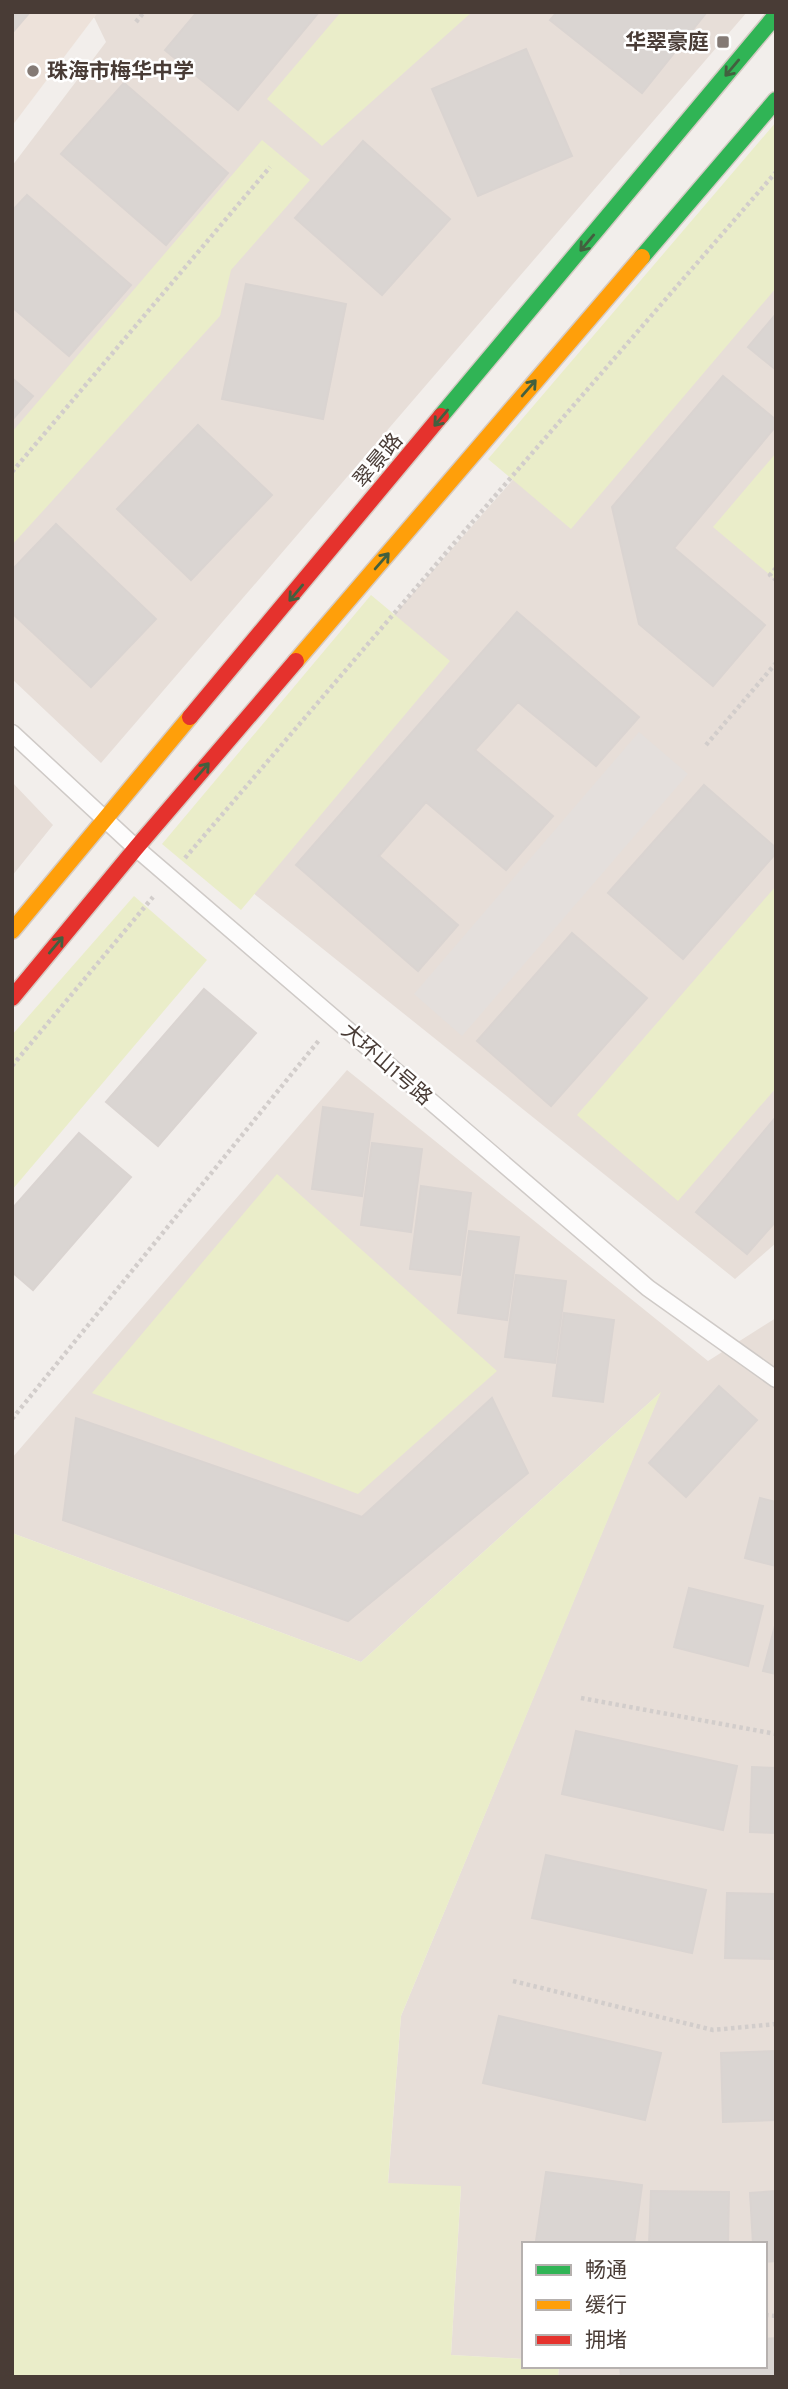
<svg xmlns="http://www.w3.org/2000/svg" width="788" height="2389" viewBox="0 0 788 2389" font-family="Karla,'Noto Sans SC',sans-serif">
	<rect width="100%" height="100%" fill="#f2eeeb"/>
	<path fill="#e7ded8" d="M98 12H747L101 763 12 679V166L106 42 94 17Z
		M776 181V1243L735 1279 192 844Z
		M12 782 53 825 12 876Z
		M347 1070 708 1361 776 1318V2377H558L559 2366H765V2244H524V2359L451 2355 461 2187 388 2184 401 2016 660 1393 361 1662 12 1533V1458Z"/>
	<path fill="#ede2da" d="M12 12H98L12 126Z"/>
	<path fill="#eaedc9" d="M341 12H472L322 146 267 99Z
		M776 122V288L571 529 488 459Z
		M262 140 310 180 231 270 220 316 12 545V432Z
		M776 453V580L713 527Z
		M371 595 450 661 241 910 162 844Z
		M776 886V1088L678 1201 577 1115Z
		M134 896 207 960 12 1190V1035Z
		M277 1174 497 1371 358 1494 92 1393Z
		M661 1392 401 2016 388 2183 461 2186 451 2355 524 2359V2366H559L558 2377H12V1533L361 1662Z"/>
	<path fill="#e4dfdc" d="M639 732 688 774 462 1036 414 994Z"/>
	<path fill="#dad5d2" stroke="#dad4d1" stroke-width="2" d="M12 12H30L12 33Z
		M197 12H319L238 110 165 50Z
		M557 12H705L706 13 642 93 550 20Z
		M526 49 572 156 478 196 432 89Z
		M124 83 228 173 166 245 61 154Z
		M363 141 450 219 382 295 295 218Z
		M27 195 131 285 69 356 12 307V211Z
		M246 284 346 304 323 419 222 399Z
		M776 314V370L748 347Z
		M723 376 776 420V426L674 548 765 625 713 686 639 624 612 507Z
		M12 378 33 396 12 420Z
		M198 425 272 495 191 580 117 509Z
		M56 524 156 619 91 687 12 613V570Z
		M517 612 639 717 596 766 518 702 475 750 553 816 506 870 426 802 379 856 458 925 418 971 296 865Z
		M704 785 776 848V853L683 959 608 893Z
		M572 933 647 998 551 1106 477 1041Z
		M204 989 256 1033 158 1146 106 1102Z
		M323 1107 373 1114 362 1196 312 1189Z
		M776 1117V1221L747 1254 696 1212Z
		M79 1133 131 1177 33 1290 12 1272V1209Z
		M372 1143 422 1149 411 1232 361 1225Z
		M421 1186 471 1193 460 1275 410 1269Z
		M469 1231 519 1237 507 1320 458 1313Z
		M516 1275 566 1281 555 1363 505 1357Z
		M564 1313 614 1320 603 1402 553 1396Z
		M719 1386 757 1420 686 1497 649 1463Z
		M492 1398 528 1473 348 1621 63 1520 76 1418 362 1517Z
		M760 1498 776 1502V1566L745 1558Z
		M689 1588 763 1606 748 1666 674 1647Z
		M776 1622V1674L763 1671Z
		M576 1731 737 1766 723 1830 562 1794Z
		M752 1767 776 1768V1833L750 1832Z
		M546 1855 706 1890 692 1953 532 1918Z
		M727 1893 776 1894V1959L725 1958Z
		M499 2016 661 2053 645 2120 483 2083Z
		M776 2051V2120L723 2122 721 2053Z
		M546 2172 642 2185 634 2244H554L536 2241Z
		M651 2191 729 2192 728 2244H649Z
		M776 2191V2261L765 2262V2244H753L750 2193Z
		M776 2338V2377H621L620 2366H765V2339Z"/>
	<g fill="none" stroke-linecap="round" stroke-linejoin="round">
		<defs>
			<path id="lane" d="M12 733 136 848 648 1288 776 1379"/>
			<path id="fast" d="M642 257 776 100
				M441 416 776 15"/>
			<path id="slow" d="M296 661 642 257
				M12 931 190 717"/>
			<path id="jam" d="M190 717 441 416
				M12 998 136 848 296 661"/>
		</defs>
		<use href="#lane" stroke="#cfcac7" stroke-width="19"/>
		<use href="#fast" stroke="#d5cbc4" stroke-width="19"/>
		<use href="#slow" stroke="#d5cbc4" stroke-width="19"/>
		<use href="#jam" stroke="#d5cbc4" stroke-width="19"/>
		<path stroke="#d2cdcb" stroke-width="4.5" stroke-dasharray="3.5 3.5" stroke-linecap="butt" d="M136 22 144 12
			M12 472 270 167
			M776 568 770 575 776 580
			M706 745 776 663
			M185 858 462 534 776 172
			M12 1066 153 897
			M12 1419 320 1039
			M581 1698 776 1734
			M513 1981 713 2030 776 2024
			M765 2315 776 2316"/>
		<use href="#lane" stroke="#fdfcfc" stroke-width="16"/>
		<use href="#fast" stroke="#30b455" stroke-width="16"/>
		<use href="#slow" stroke="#ff9f0a" stroke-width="16"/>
		<use href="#jam" stroke="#e5322d" stroke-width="16"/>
	</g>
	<defs><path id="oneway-shaft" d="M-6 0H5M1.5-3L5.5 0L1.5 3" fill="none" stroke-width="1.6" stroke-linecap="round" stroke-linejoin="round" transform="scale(1.75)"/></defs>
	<g stroke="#42603f">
		<use href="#oneway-shaft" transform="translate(732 68) rotate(130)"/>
		<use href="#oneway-shaft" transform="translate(587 243) rotate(130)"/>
		<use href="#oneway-shaft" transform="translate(529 388) rotate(-49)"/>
		<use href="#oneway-shaft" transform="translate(441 418) rotate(130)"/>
		<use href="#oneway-shaft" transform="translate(382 561) rotate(-49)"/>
		<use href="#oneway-shaft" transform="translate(296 593) rotate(130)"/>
		<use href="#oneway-shaft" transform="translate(202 771) rotate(-49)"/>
		<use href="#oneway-shaft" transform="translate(56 945) rotate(-50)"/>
	</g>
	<g fill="#847a75" stroke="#fff" stroke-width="2.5">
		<rect x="716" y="35" width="14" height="14" rx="3.5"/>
		<circle cx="33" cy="71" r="7"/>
	</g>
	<g text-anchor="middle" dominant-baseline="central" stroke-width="5" stroke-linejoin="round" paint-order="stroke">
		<g font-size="21" font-weight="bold" fill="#493c36" stroke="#fff" text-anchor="end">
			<text x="709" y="42">华翠豪庭</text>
			<text x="47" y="71" text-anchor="start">珠海市梅华中学</text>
		</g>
		<g font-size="21" fill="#493c36" stroke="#fff">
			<text transform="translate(378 460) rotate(-50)">翠景路</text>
			<text transform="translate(387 1064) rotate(41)">大环山1号路</text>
		</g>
	</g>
	<rect width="788" height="2389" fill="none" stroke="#493c36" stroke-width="28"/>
	<rect x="522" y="2242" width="245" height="126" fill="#ffffff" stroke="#b6b1af" stroke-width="2"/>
	<rect x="536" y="2265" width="35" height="10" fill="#30b455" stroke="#b6b1af" stroke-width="2"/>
	<text x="585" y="2277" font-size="21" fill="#493c36">畅通</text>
	<rect x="536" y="2300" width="35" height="10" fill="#ff9f0a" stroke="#b6b1af" stroke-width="2"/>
	<text x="585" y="2312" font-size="21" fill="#493c36">缓行</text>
	<rect x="536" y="2335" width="35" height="10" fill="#e5322d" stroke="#b6b1af" stroke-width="2"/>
	<text x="585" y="2347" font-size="21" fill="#493c36">拥堵</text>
</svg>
